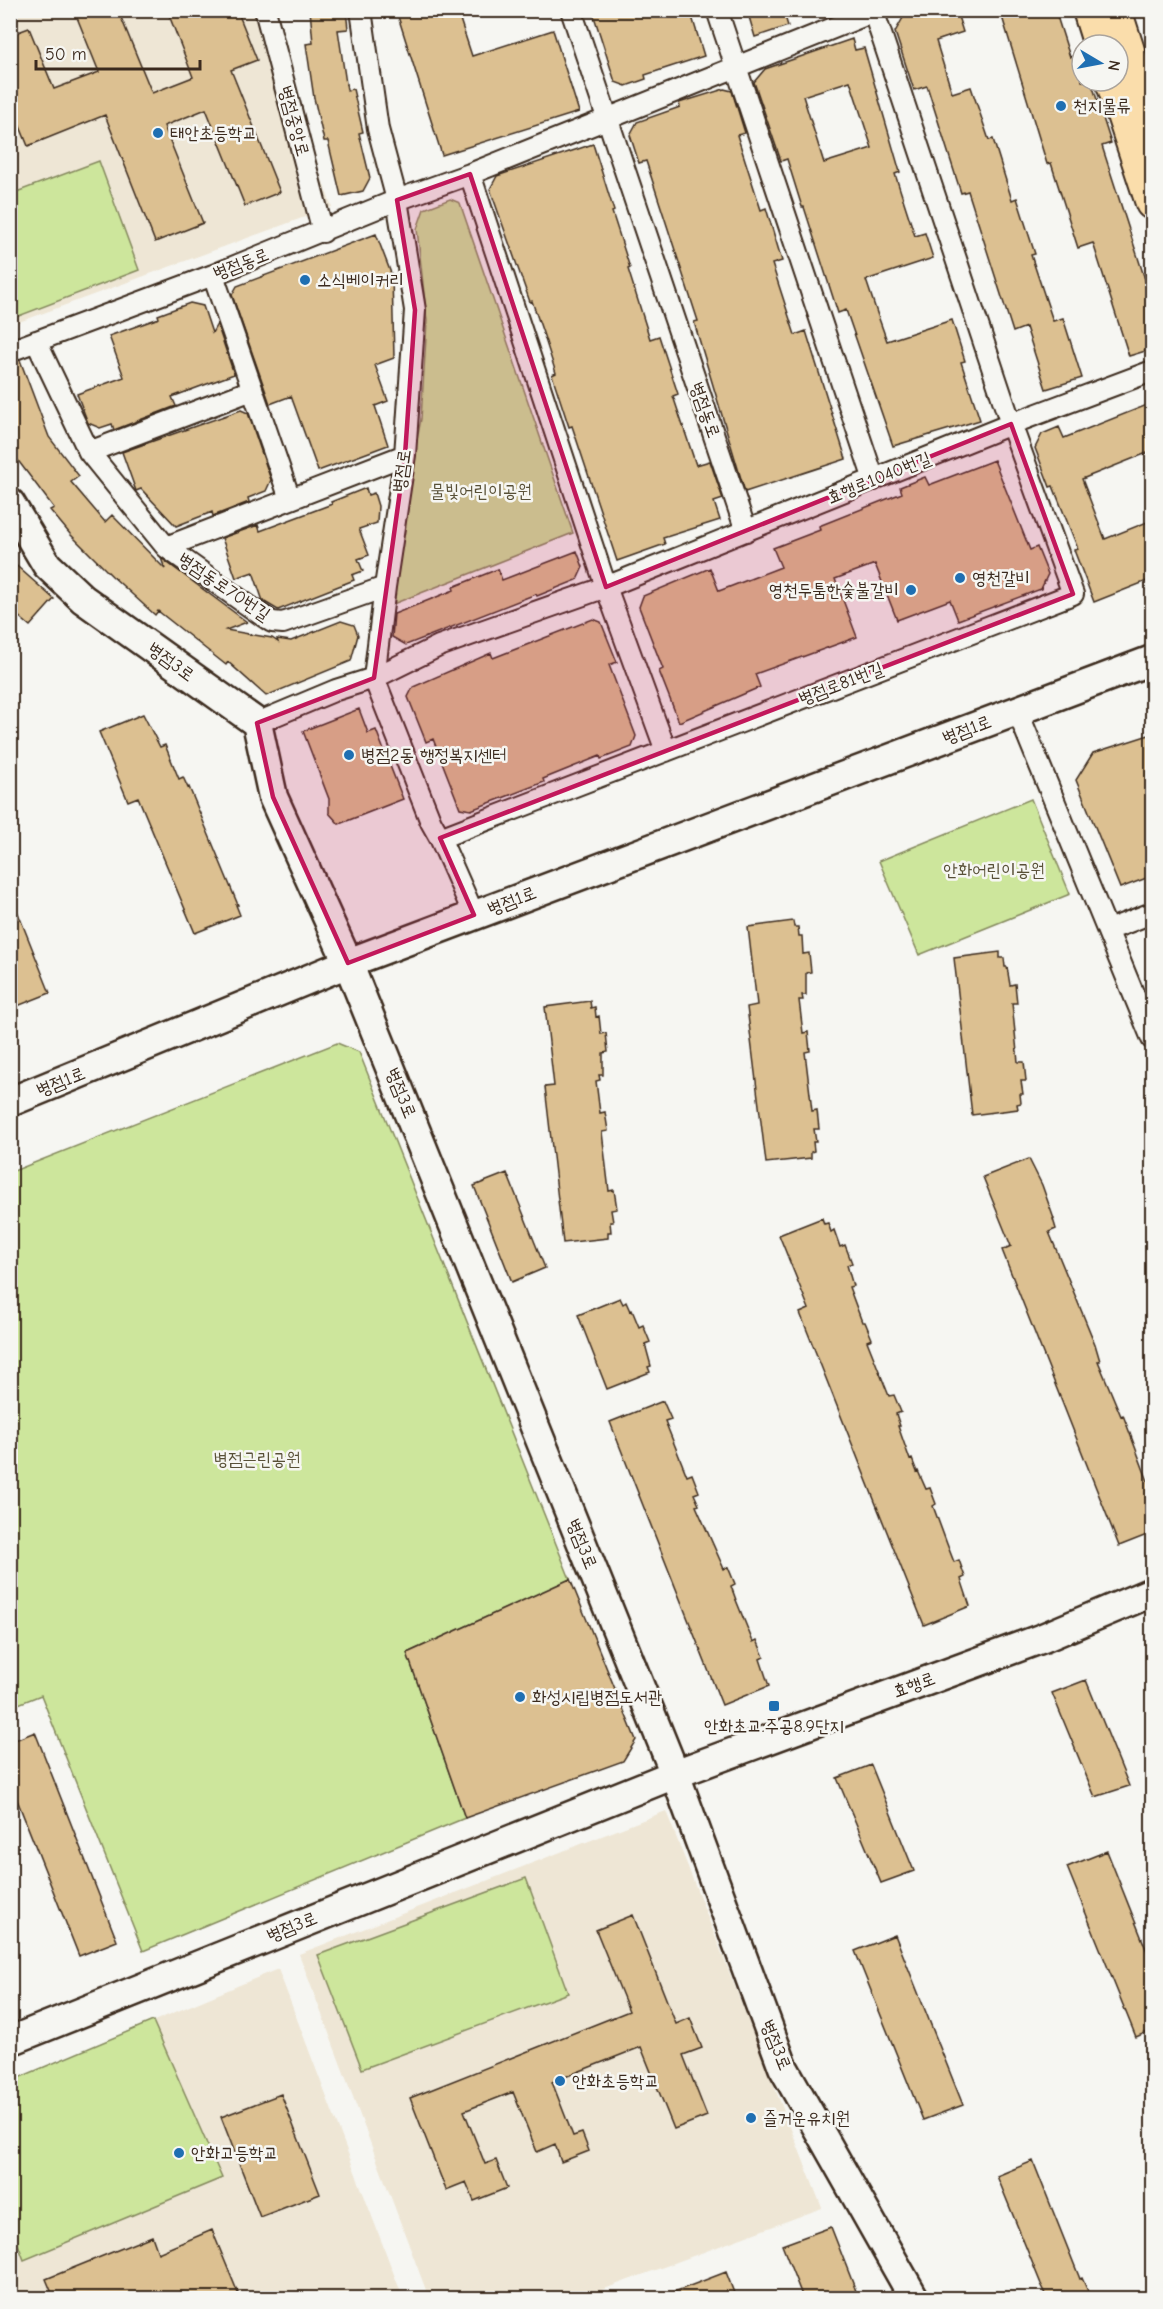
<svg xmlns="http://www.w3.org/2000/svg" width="1163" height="2309" viewBox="0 0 1163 2309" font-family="'Comic Neue','Poor Story',sans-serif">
	<rect width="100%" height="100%" fill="#f6f6f2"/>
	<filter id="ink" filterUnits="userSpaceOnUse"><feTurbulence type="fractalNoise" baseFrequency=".0167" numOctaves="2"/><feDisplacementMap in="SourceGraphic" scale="12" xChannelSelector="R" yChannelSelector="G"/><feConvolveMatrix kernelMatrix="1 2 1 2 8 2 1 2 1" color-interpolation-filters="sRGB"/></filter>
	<g filter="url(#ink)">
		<path fill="#eee6d5" d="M10 11H270L279 60 332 207 11 325Z
			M666 1811 822 2208 580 2298H429L299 1954Z
			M278 1969 403 2298H11V2081Z"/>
		<path fill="#cde69c" stroke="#84885d" stroke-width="1.5" d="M99 161 139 270 11 319V194Z
			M450 199 460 203 573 533 393 604 388 592 421 419 427 321 417 229 424 209Z
			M1031 799 1070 894 919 955 879 861Z
			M337 1043 359 1052 570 1579 407 1653 465 1818 143 1951 41 1695 11 1707V1172Z
			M526 1878 568 1993 362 2069 318 1955Z
			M153 2021 222 2178 24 2260 11 2226V2081Z"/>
		<path fill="#dcc091" stroke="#3b2a1e" stroke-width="1.5" fill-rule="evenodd" d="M88 10H118L152 93 193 77 167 10H237L257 60 231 70 280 192 245 206 206 109 164 126 203 223 155 242 105 115 28 146 10 102V35L29 28 54 89 99 72 76 15Z
			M310 10H346L348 29 338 30 347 90 353 89 363 132 359 133 370 178 363 191 341 196 328 141H324L314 98 306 44 313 43Z
			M396 10H457L472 56 553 30 579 112 442 155Z
			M592 10H690L704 56 645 75 646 79 626 86 615 82Z
			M747 10H783L788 26 755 37Z
			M922 10H956L963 32 936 41 952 93 971 87 989 140 993 139 1012 200 1017 198 1035 254 1031 255 1053 321 1063 318 1082 378 1046 389 1026 327 1013 332 968 191 961 193 927 86 914 90 895 32 904 16Z
			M1000 10H1055L1070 57 1082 54V81H1091L1111 143 1102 146 1152 301V349L1129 356 1093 243 1078 248 1051 163 1047 164Z
			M852 39 855 50 864 48 900 172 895 174 915 236 925 233 933 258 866 280 877 313 887 341 952 320 965 361 961 362 980 420 893 446 846 310 838 313 804 207H802L787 159 781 161 754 82 765 69ZM850 81 872 148 824 163 803 96Z
			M724 89 732 91 745 133 737 135 761 210 766 208 782 261 772 264 795 335 806 331 846 459 745 492 694 322 698 321 646 161 639 163 630 135 637 122 680 107 679 103Z
			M593 144 614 211 612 212 630 268 628 269 650 339 659 336 678 394 673 396 696 465 710 461 723 499 714 502 720 520 663 538 665 544 617 561 572 426 569 427 552 375 556 373 544 336 532 301 530 302 490 189 497 176Z
			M376 234 392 276 394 358 375 365 388 401 375 406 388 445 318 471 291 396 270 404 232 295 237 286Z
			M190 303 203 306 212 333 217 324 234 374 172 397 176 406 114 430 112 424 100 428 88 423 77 394 124 377 109 336 159 318 158 315Z
			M20 360 49 437 79 476 71 482 105 522 112 515 165 569 161 558 247 622 226 630 272 638 278 642 277 639 291 641 341 621 354 625 358 635 351 661 266 696 228 662 226 665 158 611 155 615 112 576 70 534 50 510 54 508 10 450V363Z
			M1152 403V451L1082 479 1105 539 1152 520V579L1094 602 1074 550 1078 549 1053 486 1050 487 1035 448 1042 434 1059 427 1064 438Z
			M241 410 248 413 271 480 266 491 248 498 249 502 213 516 212 512 176 526 141 489 136 491 122 452Z
			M994 460 1030 550 1037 547 1048 574 1041 589 958 620 950 600 897 620 875 564 835 579 857 637 755 674 760 687 679 722 659 671 663 669 639 607 643 596 710 568 719 591 781 567 773 548 820 530 819 526 902 493 900 487 925 477 929 485Z
			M366 488 368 495 374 493 378 506 377 523 359 529 369 555 358 559 363 571 352 575 354 580 278 610 263 601 253 572 236 578 222 538 258 525 260 531 332 504 331 502Z
			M577 551 583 567 577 580 537 596 536 594 406 645 392 637 394 614 454 590 453 587 498 569 502 580Z
			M10 560 54 599 30 626 10 609Z
			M593 619 601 622 617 662 609 665 636 736 632 747 601 759 600 756 543 779 544 782 471 810 460 808 433 739 426 742 408 697 413 687 491 653 493 658Z
			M359 709 368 733 376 730 403 799 339 824 329 813V799L303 731Z
			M143 714 160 747 165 745 179 779 183 777 188 788 189 787 238 905H236L240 915 195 933 138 797 128 801 99 732Z
			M1152 734V876L1120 888 1076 780 1093 753Z
			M10 893 50 993 10 1009Z
			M793 921 794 927H798L799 936H802L803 954 809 953 811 972 806 973V995H802L803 1000H799L803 1033 808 1032 810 1051 805 1052 812 1111 817 1110 819 1129H814L816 1142H813L814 1151 811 1152V1158L766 1163 747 1007 757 1005 748 927Z
			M1000 952V958H1004L1005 967H1007L1010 985 1015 984 1017 1003H1012L1018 1062H1024L1026 1081H1021L1023 1094H1020L1021 1103 1017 1104 1018 1109 972 1115 954 958Z
			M590 1001 591 1008 595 1007 596 1017 599 1016 601 1034 606 1033 608 1052 603 1053V1075H599L600 1080 596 1081 600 1113 605 1112 608 1131 602 1132 609 1191 614 1190 617 1209 611 1210 613 1222H610L611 1232H608V1238L563 1243 545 1087 554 1086 545 1007Z
			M1029 1159 1042 1185 1054 1219H1053L1056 1229 1049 1232 1095 1344 1100 1361H1098L1121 1416 1123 1415 1152 1492V1533L1119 1546 1002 1250 1011 1246 983 1177Z
			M507 1173 545 1268 512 1282 474 1186Z
			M822 1218 824 1224 828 1223 831 1232 834 1230 840 1247 845 1245 852 1263 847 1265 853 1286 849 1287 862 1322H865L872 1339 867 1341 889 1396 894 1395 901 1412 896 1414 900 1426H898L910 1460 912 1459 917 1472 918 1471 926 1489 930 1488 936 1504 933 1506 947 1544 954 1562 959 1560 965 1577 961 1579 970 1606 924 1625 800 1313 809 1309 779 1235Z
			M620 1298 623 1304 626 1302 630 1311 632 1310 639 1327 643 1325 650 1342 645 1344 651 1366 648 1367 650 1372 607 1389 578 1315Z
			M663 1401 671 1419 665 1421 687 1476 692 1474 699 1492 694 1494 699 1505 696 1506 724 1569 728 1567 735 1584 731 1586 736 1600 753 1642 757 1640 764 1657 760 1659 769 1686 722 1705 610 1422Z
			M570 1579 636 1740 623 1761 465 1818 407 1653Z
			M1086 1680 1129 1786 1095 1797 1052 1693Z
			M35 1732 117 1941 79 1956 10 1782V1742Z
			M871 1765 914 1871 881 1883 837 1778Z
			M1107 1851 1152 1964V2030L1136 2037 1067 1867Z
			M633 1915 676 2024 690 2018 702 2048 683 2055 707 2116 674 2129 641 2047 552 2082 573 2136 582 2133 589 2151 561 2162 555 2144 537 2152 513 2092 464 2111 485 2164 496 2160 507 2188 474 2201 466 2182 446 2190 410 2098 629 2011 596 1930Z
			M895 1935 963 2105 923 2120 855 1951Z
			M281 2094 320 2194 260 2217 221 2117Z
			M1033 2161 1080 2279 1082 2278 1091 2298H1048L1041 2284 997 2176Z
			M831 2227 856 2291 837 2298H803L782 2245Z
			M212 2230 240 2298H54L46 2279 152 2236 158 2253Z
			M726 2272 736 2298H662L661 2297Z"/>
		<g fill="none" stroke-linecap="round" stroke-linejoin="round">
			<defs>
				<path id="street" d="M265 10 323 232
					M361 10 378 129 397 200 415 310 405 455 385 587 374 678 431 822 440 838 474 915
					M571 10 746 531
					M717 10 874 480
					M470 174 606 587 666 751
					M213 275 290 499
					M36 341 89 452 166 547 263 616 272 622 283 623 385 587
					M10 351 213 275 397 200 470 174 878 10
					M89 452 252 390
					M166 547 405 455
					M1017 710 1152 1039
					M257 723 336 690 374 678 439 646 606 587 1011 424 1152 371
					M440 838 1073 594 1011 424 873 10
					M1108 930 1152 913"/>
				<path id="secondary" d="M10 503 47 565 83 599 257 723 273 797 348 963 675 1774 783 2067 914 2298
					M10 1102 348 963 1152 660
					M10 2041 675 1774 1043 1638 1152 1592"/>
				<path id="primary" d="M1089 10 1100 45
					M1115 10 1152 125
					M1112 81 1152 203"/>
			</defs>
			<use href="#street" stroke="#3b2a1e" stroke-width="24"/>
			<use href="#secondary" stroke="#3b2a1e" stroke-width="33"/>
			<use href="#primary" stroke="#3b2a1e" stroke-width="36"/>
			<use href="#street" stroke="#f6f6f2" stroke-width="20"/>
			<use href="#secondary" stroke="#f6f6f2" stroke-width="28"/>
			<use href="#primary" stroke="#faddab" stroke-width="32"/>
		</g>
	</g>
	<path fill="#c2185b" fill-opacity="0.2" stroke="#c2185b" stroke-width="4.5" stroke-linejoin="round" d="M470 174 606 587 1011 424 1073 594 440 838 474 915 348 963 273 797 257 723 374 678 405 455 415 310 397 200Z"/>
	<g fill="#1f6fb2" stroke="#f6f6f2" stroke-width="2">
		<circle cx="1061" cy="106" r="6"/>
		<circle cx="158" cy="133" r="6"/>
		<circle cx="305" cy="280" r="6"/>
		<circle cx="960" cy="578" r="6"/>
		<circle cx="911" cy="590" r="6"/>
		<circle cx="349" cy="755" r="6"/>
		<circle cx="520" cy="1697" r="6"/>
		<rect x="768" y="1700" width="12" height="12" rx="3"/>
		<circle cx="560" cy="2081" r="6"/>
		<circle cx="751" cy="2118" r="6"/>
		<circle cx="179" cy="2153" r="6"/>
	</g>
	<g text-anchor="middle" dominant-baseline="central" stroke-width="5" stroke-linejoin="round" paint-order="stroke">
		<g font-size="18" fill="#3b2a1e" stroke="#f6f6f2" text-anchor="start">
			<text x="1073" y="106">천지물류</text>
			<text x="170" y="133">태안초등학교</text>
			<text x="317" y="280">소식베이커리</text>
			<text x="972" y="578">영천갈비</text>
			<text x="899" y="590" text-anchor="end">영천두툼한숯불갈비</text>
			<text x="361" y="755">병점2동 행정복지센터</text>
			<text x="532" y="1697">화성시립병점도서관</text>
			<text x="774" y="1726" text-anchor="middle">안화초교.주공8.9단지</text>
			<text x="572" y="2081">안화초등학교</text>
			<text x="763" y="2118">즐거운유치원</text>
			<text x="191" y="2153">안화고등학교</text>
		</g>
		<g font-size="18" fill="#3b2a1e" stroke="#f6f6f2">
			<text transform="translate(294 121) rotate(75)">병점중앙로</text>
			<text transform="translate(241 264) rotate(-21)">병점동로</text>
			<text transform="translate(705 410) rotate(71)">병점동로</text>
			<text transform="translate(402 471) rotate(-82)">병점로</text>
			<text transform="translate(879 478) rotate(-22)">효행로1040번길</text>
			<text transform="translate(224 587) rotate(34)">병점동로70번길</text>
			<text transform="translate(171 662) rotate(36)">병점3로</text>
			<text transform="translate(841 684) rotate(-21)">병점로81번길</text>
			<text transform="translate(967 730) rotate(-21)">병점1로</text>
			<text transform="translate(512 901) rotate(-21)">병점1로</text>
			<text transform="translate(61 1082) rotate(-22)">병점1로</text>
			<text transform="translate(401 1093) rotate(68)">병점3로</text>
			<text transform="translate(582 1544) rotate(68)">병점3로</text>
			<text transform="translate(914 1685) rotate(-20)">효행로</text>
			<text transform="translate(292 1927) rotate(-22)">병점3로</text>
			<text transform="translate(776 2045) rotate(68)">병점3로</text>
		</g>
		<g font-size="18" fill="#585037" stroke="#f6f6f2">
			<text x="481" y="491">물빛어린이공원</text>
			<text x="994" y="870">안화어린이공원</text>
			<text x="257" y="1459">병점근린공원</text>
		</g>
	</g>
	<rect width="1163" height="2309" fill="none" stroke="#f6f6f2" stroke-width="36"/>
	<rect x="18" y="18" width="1127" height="2273" fill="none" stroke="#3b2a1e" stroke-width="2" filter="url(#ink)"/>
	<g transform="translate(1100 63) rotate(100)"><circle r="28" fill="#f6f6f2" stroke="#aba49d" stroke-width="1.5"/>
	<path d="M0-4.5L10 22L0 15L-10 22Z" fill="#1f6fb2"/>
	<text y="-9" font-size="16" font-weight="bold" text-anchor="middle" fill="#3b2a1e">N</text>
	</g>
	<path d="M36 60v9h164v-9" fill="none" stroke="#3b2a1e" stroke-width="3"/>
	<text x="45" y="60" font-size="18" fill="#3b2a1e" stroke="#f6f6f2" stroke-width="4.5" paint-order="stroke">50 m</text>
</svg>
